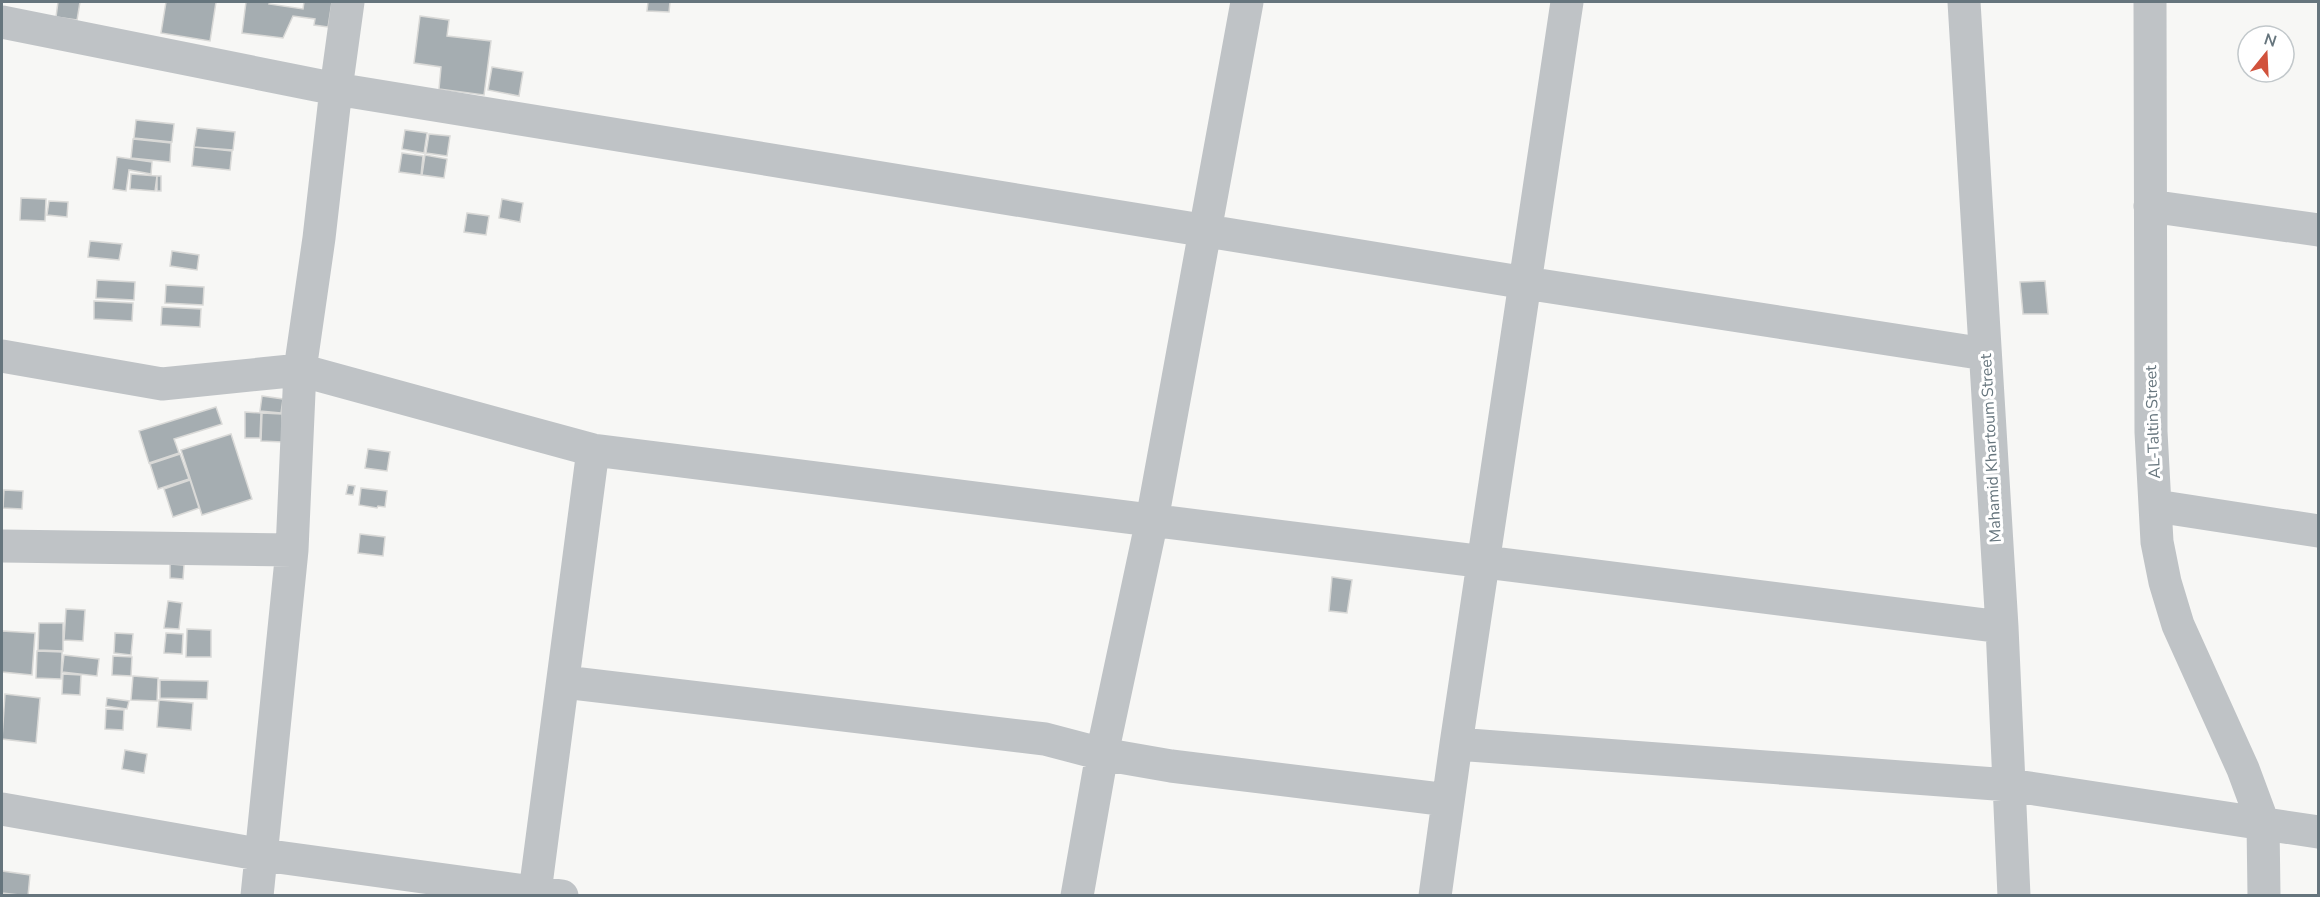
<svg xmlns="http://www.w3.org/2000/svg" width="2320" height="897" viewBox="0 0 2320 897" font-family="'Nunito Sans',sans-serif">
	<rect width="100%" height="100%" fill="#f7f7f5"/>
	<path fill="#a5adb1" stroke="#d9d9d7" stroke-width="1.5" d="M58 2H80L77 20 56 17Z
		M166 2H216L210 41 161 33Z
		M246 2H270L269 4 303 9 304 2H332L328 27 314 25 315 19 293 16 283 38 242 33Z
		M648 2H670L669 12 647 11Z
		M420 16 449 20 447 36 491 41 484 95 439 89 441 67 414 63Z
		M492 67 523 72 519 96 488 90Z
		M136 120 174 124 172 142 134 138Z
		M197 128 235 132 233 150 194 147Z
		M405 130 427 133 424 153 402 149Z
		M429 134 450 136 447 156 426 153Z
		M133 139 171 143 170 162 131 158Z
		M194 147 232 151 230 170 192 166Z
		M402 153 423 156 421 175 399 172Z
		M425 155 447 159 444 178 422 175Z
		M117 157 152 162 151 174 129 170 126 191 113 189Z
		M131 174 157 176 155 191 130 189Z
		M157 176H161V191H157Z
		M21 198 46 199 45 221 20 220Z
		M502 199 523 203 520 222 499 218Z
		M49 201 68 202 67 217 47 215Z
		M467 213 489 216 486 235 464 232Z
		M90 241 122 244 119 260 88 257Z
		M172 251 199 255 197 270 170 266Z
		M97 280 135 282 134 300 96 298Z
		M2045 281 2048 314H2023L2020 282Z
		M166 285 204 287 203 305 165 303Z
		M94 301 133 303 132 321 94 319Z
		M162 307 201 309 200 327 161 325Z
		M262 396 283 399 281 413 260 411Z
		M216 407 222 424 174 439 179 453 149 463 139 431Z
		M245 412 261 413 260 438H245Z
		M262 413 282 414 283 442 261 441Z
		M231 434 252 499 202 515 181 450Z
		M368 449 390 452 387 471 365 468Z
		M180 454 189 479 158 489 150 464Z
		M190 480 199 508 173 517 164 489Z
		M348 485 355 486 353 495 346 494Z
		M361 488 387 491 385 507 378 506 377 508 359 505Z
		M4 490 23 491 22 509 3 508Z
		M360 534 385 537 383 556 358 553Z
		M170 564 184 565 183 579 170 578Z
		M1332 577 1352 580 1347 613 1329 611Z
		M168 601 182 603 179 629 164 628Z
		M66 609 85 610 83 641 64 640Z
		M39 623H63V651L38 650Z
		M187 629 211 630V657H186Z
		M2 631 35 633 32 675 2 672Z
		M115 633 133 634 131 655 114 653Z
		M166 633 183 634 182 654 164 653Z
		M37 651 62 652 61 679 36 678Z
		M64 655 99 659 97 676 62 672Z
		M113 656 132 657 131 676 112 675Z
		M63 674 81 675 80 695 62 694Z
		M133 676 158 678 157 701 131 700Z
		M160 680 208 681 207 699 160 698Z
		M5 694 40 698 36 743 2 739Z
		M107 698 129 701 127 709 106 706Z
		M159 700 193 703 191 730 157 727Z
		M106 709 124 710 123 730 105 729Z
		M125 750 147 754 144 773 122 769Z
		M2 871 30 875 28 896 2 893Z"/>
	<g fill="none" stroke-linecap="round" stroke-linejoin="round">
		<path stroke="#bfc3c6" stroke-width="33" d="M1964 2 2002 627 2014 896
			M2150 2 2151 432 2157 542 2165 582 2178 625 2243 769 2263 823 2264 896
			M2 22 336 89 1526 283 1985 354
			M2150 206 2318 230
			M2 356 162 384 300 370 593 450 2002 627
			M2156 506 2318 531
			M2 546 292 550
			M564 682 1045 739 1102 754 1171 766 1448 800
			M1456 744 2009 785 2318 832
			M2 809 263 855 562 896
			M535 892 593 450
			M257 896 292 550 300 370 319 238 336 89 348 2
			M1077 896 1102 754 1152 520 1247 2
			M1435 896 1456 744 1567 2"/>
	</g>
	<g text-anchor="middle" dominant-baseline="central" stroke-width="6" stroke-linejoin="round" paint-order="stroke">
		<g font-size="16" fill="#66757d" stroke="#fff">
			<text transform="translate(2153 422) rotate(-92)">AL-Taltin Street</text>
			<text transform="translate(1991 448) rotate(-93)">Mahamid Khartoum Street</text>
		</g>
	</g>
	<rect width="2320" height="897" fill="none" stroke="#66757d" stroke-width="6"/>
	<g transform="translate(2266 54) rotate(18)"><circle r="28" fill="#ffffff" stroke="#c2c8cb" stroke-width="1.5"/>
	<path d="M0-4.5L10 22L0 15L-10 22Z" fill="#d1523c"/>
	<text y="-9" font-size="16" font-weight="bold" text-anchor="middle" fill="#66757d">N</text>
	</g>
</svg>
